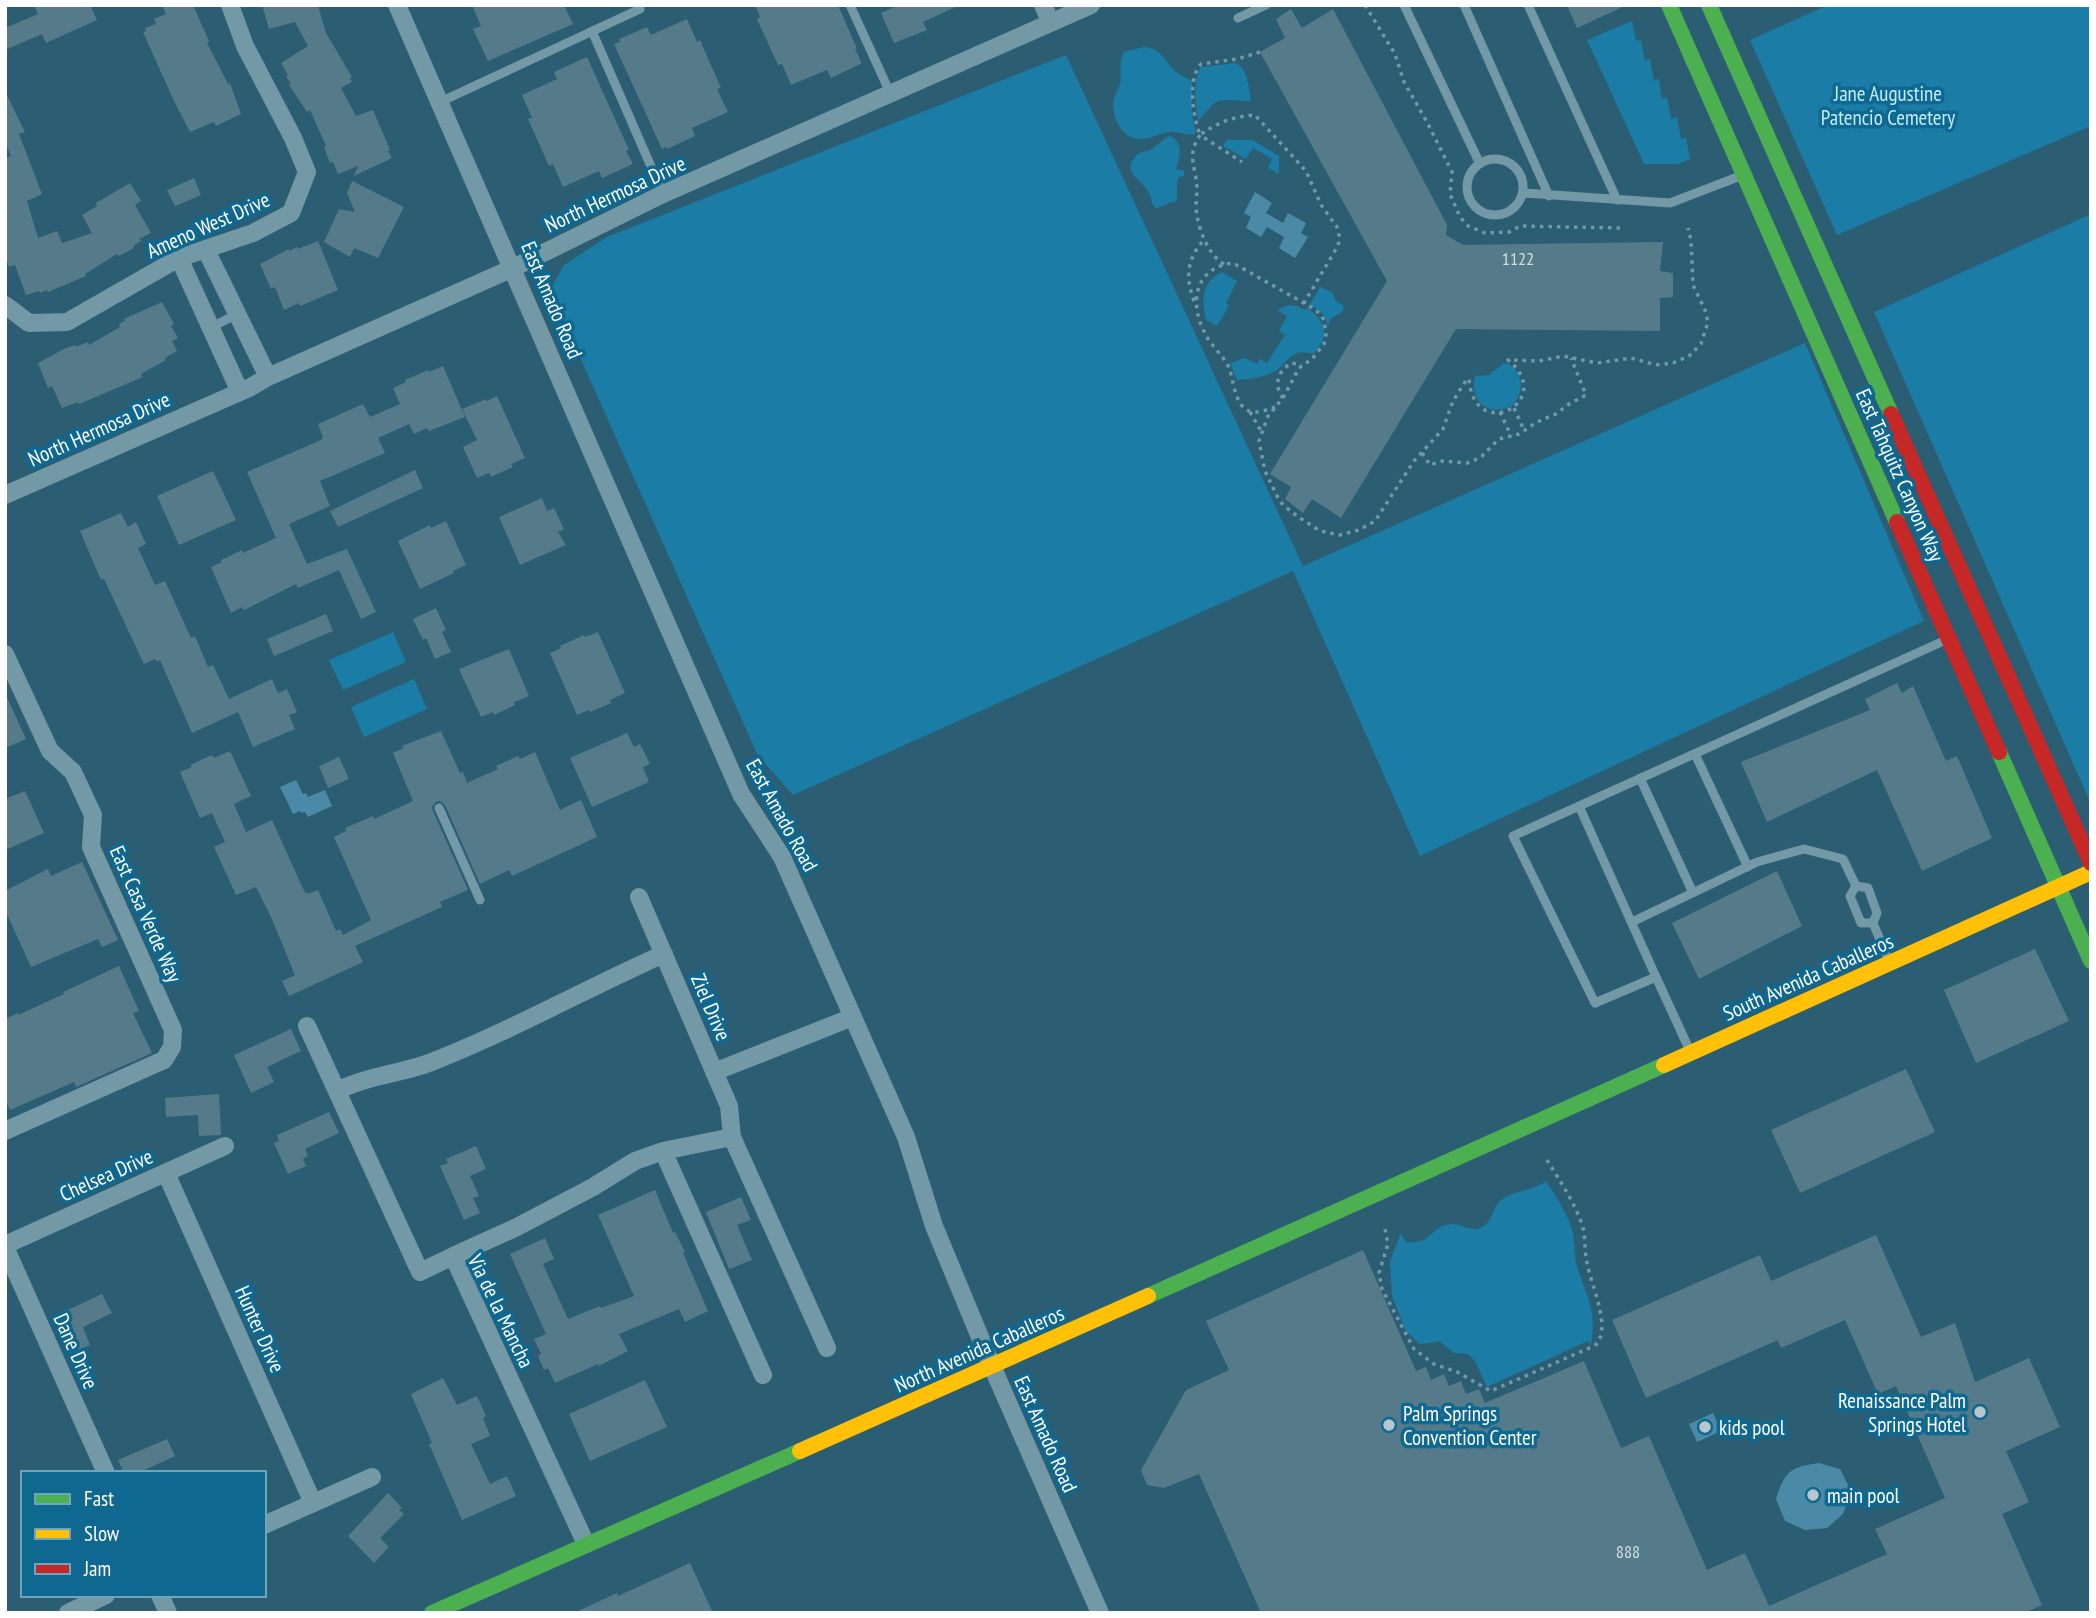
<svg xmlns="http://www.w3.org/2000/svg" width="2096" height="1618" viewBox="0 0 2096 1618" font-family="'PT Sans Narrow',sans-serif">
	<rect width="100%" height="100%" fill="#2b5d73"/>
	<path fill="#1b7ca5" d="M1828 5H2091V126L1837 235 1750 40Z
		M1632 21 1636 41 1641 40 1645 61 1650 59 1654 81 1659 79 1662 99 1667 97 1671 119 1677 117 1681 139 1686 137 1690 159 1678 164H1644L1587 40Z
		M1143 47C1167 47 1166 74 1192 80V115L1196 134C1187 136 1178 131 1169 132 1159 133 1151 139 1142 139 1123 141 1110 117 1114 99 1115 94 1118 89 1120 84 1122 72 1118 62 1124 52Z
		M1066 55 1303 566 1805 343 1924 621 1420 856 1293 571 793 795 758 756 550 290 564 265 607 237Z
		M1236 63C1248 70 1249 88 1251 101L1222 100 1214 103 1198 121C1195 103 1193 85 1200 67Z
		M1170 136C1185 144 1179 156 1176 169L1184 171V176L1179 177 1177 183V199L1174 202C1166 202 1163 208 1155 208 1150 202 1152 194 1146 188 1138 178 1122 171 1136 156 1140 151 1147 152 1152 149 1158 145 1162 139 1170 136Z
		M1227 140H1252L1279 156V174L1268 168 1272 159 1253 148 1246 159 1223 146Z
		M2091 214V804L1874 312Z
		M1222 272 1237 281 1226 303 1229 306 1217 326 1206 320C1201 299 1202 282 1222 272Z
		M1320 287 1332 292 1336 301 1344 306 1342 312 1330 319 1328 326 1323 314 1310 304Z
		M1288 305 1297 306 1305 310 1308 308C1326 322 1331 336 1313 354 1291 347 1289 362 1275 371 1264 378 1249 379 1237 380L1230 363 1245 358 1257 364 1260 359 1267 363 1285 335 1279 331 1287 316 1277 310Z
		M1507 363C1524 373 1525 391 1512 406 1489 417 1469 402 1475 376L1489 375 1503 364Z
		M393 632 406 662 343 690 329 660Z
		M414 679 427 709 364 737 351 707Z
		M1546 1181C1556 1197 1569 1215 1573 1234 1575 1244 1574 1256 1577 1266 1587 1298 1597 1309 1591 1345L1588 1341 1487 1387 1475 1361 1468 1354 1454 1353 1439 1341 1431 1343 1419 1344 1406 1331 1392 1296 1390 1261 1402 1230 1401 1234 1406 1242C1431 1245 1431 1227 1450 1224 1461 1223 1471 1233 1482 1227 1493 1221 1492 1208 1501 1200 1514 1190 1536 1190 1546 1181Z"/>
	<path fill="#4b8aa7" d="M1255 192 1272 203 1266 213 1283 223 1288 213 1306 223 1301 233 1308 237 1295 258 1279 248 1284 237 1267 227 1261 237 1246 228 1251 217 1244 213Z
		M296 780 303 794 306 793 308 797 325 790 332 806 308 817 305 812 301 813 300 811 293 814 280 787Z
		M1713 1413 1721 1431 1697 1442 1689 1424Z
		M1819 1463 1840 1469 1851 1491 1843 1514 1827 1528 1805 1530 1785 1521 1776 1499C1785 1471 1790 1467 1819 1463Z"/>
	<path fill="#557b8b" d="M34 5H90L97 20 46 43 42 34 5 50V28L38 14Z
		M162 5H193L209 41 207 43 224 76 228 84 230 83 241 114 216 126 214 122 190 132 173 99 143 32 146 31 145 28 156 24 154 19 166 14Z
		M262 5H318L326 33 352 77 350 78 352 82 341 88 356 116 373 110 390 150 388 151 392 158 354 176 358 166 338 174 333 162 330 163 324 147 326 146 310 110 307 112 289 85 291 84 286 76 288 75 281 63 308 46 295 22 269 29Z
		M472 5H564L573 24 488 61 473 29 481 26Z
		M755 5H838L857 49H855L861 62 860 64 831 78 827 70 791 85 782 64 778 65 757 19 760 17Z
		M899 5H960L923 22 927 30 894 43 881 13Z
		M1567 5H1627L1577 28Z
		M1291 9 1302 28 1333 9 1447 225 1446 235 1463 245 1663 242 1660 271 1673 273V297L1660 298V331L1456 329 1341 518 1312 499 1303 513 1285 499 1291 487 1270 474 1387 281 1260 52 1285 38 1276 19Z
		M687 19 697 42 700 40 721 88 717 89 728 112 692 128 695 136 667 149 666 147 662 149 614 44 620 42 619 39 647 27 651 35Z
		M587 57 629 150 626 151 633 164 602 178 599 171 563 187 553 164 549 166 528 119 532 118 522 95 557 79 554 72Z
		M5 91 25 132 19 134 42 194 27 201 38 238 57 231 62 243 92 233 82 215 97 206 96 203 130 183 141 201 135 205 151 233 139 239 141 241 133 246 134 248 119 256 117 254 85 274 86 276 48 292 47 290 40 293 39 291 26 295 15 265 9 267 5 256V158L11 156 5 142Z
		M194 178 201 195 175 206 167 190Z
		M352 181 404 207 378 258 354 248 350 257 324 242 339 209 355 212 347 193Z
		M318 241 338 290 300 306 299 303 284 310 275 287 271 289 260 264 289 249V251L297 247 298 249Z
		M162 302 174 324 171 326 178 338 172 341 177 351 165 358 166 360 141 374 143 377 79 404 78 402 62 408 52 386 48 388 38 363 66 348 75 345 76 347 88 342 89 345 120 327 119 324 125 321 124 319Z
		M443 366 465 417 429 431 427 428 414 434 409 424 378 438 385 453 320 481 330 506 289 524 307 564 347 549 376 612 361 619 339 570 298 588 296 584 244 610 242 607 231 613 211 567 222 562 221 560 242 550 243 553 276 538 247 472 321 440 323 437 318 424 363 404 370 417 400 404 393 388 406 382 405 380 428 370 429 372Z
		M497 396 525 458 511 464 513 467 491 477 489 473 477 478 463 447 477 440 462 409 486 399 487 401Z
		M415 470 423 488 338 527 330 511Z
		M213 471 236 520 179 545 157 496Z
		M542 498 547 511 554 508 564 529 558 532 566 545 520 565 499 517Z
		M121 513 128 527 136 522 146 544 138 548 155 585 165 581 191 638 195 636 208 667 213 665 229 699 272 679 278 693 287 689 297 712 289 715 295 729 253 747 238 712 192 733 160 660 157 662 155 659 144 664 104 579 101 580 80 531Z
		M446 521 466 565 453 571 454 573 420 589 398 541 430 525 431 528Z
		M436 608 446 630 442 632 451 652 435 659 426 638 423 640 413 619Z
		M326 614 333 631 274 656 267 639Z
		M598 632 625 693 610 700 611 703 590 712 589 710 577 715 550 653 561 648 560 646 584 635 585 637Z
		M509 649 529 696 514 702 515 705 494 715 493 712 481 717 459 669Z
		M1897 683 1902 693 1913 686 1946 761 1957 756 1992 838 1922 871 1877 770 1767 822 1741 762 1870 710 1865 699Z
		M5 693 26 739 5 748Z
		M441 731 460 773 463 772 467 783 498 769 496 766 518 756 520 759 535 752 560 810 581 800 597 837 512 876 509 870 480 884 445 805 440 801 436 802 432 807 433 811 468 890 440 902 442 907 355 946 363 962 289 996 282 981 295 975 271 917 256 887 236 895 214 847 225 842 212 813 200 818 180 772 192 767 190 765 212 755 214 758 230 751 251 796 234 804 246 832 272 820 305 893 307 892 308 894 318 890 336 931 340 929 343 935 371 920 334 837 346 831 345 828 373 816 374 819 413 801 393 753 404 748 402 746Z
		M627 733 634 747 640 744 650 764 643 767 649 782 592 807 570 758Z
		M339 757 349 779 328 788 319 766Z
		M25 791 44 833 5 850V799Z
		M82 862 118 940 102 947 98 939 31 967 5 910V891L48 869 51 876Z
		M1777 871 1802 926 1699 979 1672 923Z
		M2035 949 2069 1021 1976 1063 1944 990Z
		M119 966 139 1011 133 1013 152 1053 76 1087 74 1082 10 1110 5 1099V1019L18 1013V1015L64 994 63 992Z
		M291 1029 301 1051 267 1067 274 1082 251 1093 234 1055Z
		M1906 1069 1935 1132 1800 1193 1771 1130Z
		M219 1094 221 1135 199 1136 198 1115 166 1117 165 1098Z
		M329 1112 339 1133 305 1149 308 1156 303 1159 306 1166 288 1174 274 1143 279 1141 277 1135Z
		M476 1146 486 1169 470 1176 479 1196 473 1198 480 1213 464 1220 440 1166 448 1163 446 1159Z
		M655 1190 673 1233 675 1232 685 1252 683 1253 708 1311 685 1322 679 1309 619 1334 628 1351 599 1366 598 1364 555 1383 548 1368 544 1370 538 1356 541 1354 534 1339 546 1334 510 1254 545 1238 554 1259 543 1264 568 1319 600 1306 601 1308 634 1296 598 1215Z
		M741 1197 751 1220 737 1225 752 1260 729 1269 706 1212Z
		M1876 1235 1921 1337 1955 1323 1975 1382 2029 1358 2060 1427 2006 1451 2029 1502 2002 1514 2042 1605 2024 1613H1261L1199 1474 1164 1488 1147 1485 1141 1470 1186 1390 1229 1370 1206 1321 1363 1250 1416 1371 1426 1367 1431 1380 1444 1374 1449 1386 1461 1381 1466 1394 1479 1389 1485 1403 1584 1361 1621 1448 1649 1436 1707 1570 1745 1553 1769 1606 1887 1554 1875 1529 1945 1498 1896 1386 1878 1394 1845 1320 1781 1348 1778 1340 1646 1398 1612 1320 1760 1255 1771 1281Z
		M102 1294 112 1313 83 1327 90 1345 70 1354 53 1317Z
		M443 1378 457 1405 477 1396 486 1416 483 1418 490 1436 471 1444 490 1484 507 1476 516 1496 462 1520 429 1444 432 1443 411 1394Z
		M645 1380 667 1427 590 1461 569 1414Z
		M167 1439 175 1456 138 1473H124L118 1460Z
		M388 1493 402 1508 399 1510 404 1514 380 1538 389 1547 374 1563 348 1536Z
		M690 1563 713 1613H574L617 1593 618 1596Z"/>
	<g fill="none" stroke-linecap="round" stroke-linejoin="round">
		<path stroke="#7398a6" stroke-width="3.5" stroke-dasharray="3.5 5" stroke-linecap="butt" d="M1365 5 1395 54 1404 82 1427 122 1452 172 1450 194 1460 217 1468 226 1485 233 1509 232 1520 226 1622 228
			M1260 52 1237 59 1201 64C1187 79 1193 117 1200 135 1216 123 1235 116 1255 115L1306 171 1321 205 1337 227 1339 233V242L1336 249 1304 303
			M1224 264C1209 256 1200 232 1197 216 1195 207 1197 197 1197 188 1196 166 1186 156 1200 135L1242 162
			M1194 301C1185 278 1187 257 1205 239
			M1283 398C1273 385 1278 370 1292 363L1302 366
			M1275 407C1267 410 1256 414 1249 411 1234 405 1234 380 1229 368 1224 356 1213 348 1207 337 1189 307 1192 268 1233 263L1311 307 1319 313 1324 320 1326 335 1324 344 1312 359 1299 368 1283 398 1268 416 1259 441 1265 471 1277 496 1283 505 1297 516 1320 531 1340 535 1359 530 1375 521 1414 461 1443 429 1453 401 1467 379H1469C1474 445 1558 401 1508 360L1539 361 1563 356 1597 363 1631 358 1656 365 1673 363 1689 356 1701 344 1708 322 1705 310 1693 285 1691 240 1688 228
			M1514 408 1524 430
			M1250 412 1261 431
			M1500 412 1511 436
			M1422 453 1430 465 1442 461 1467 463 1475 460 1482 456 1499 439 1519 434 1537 422 1556 414 1569 404 1586 395 1571 358
			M1385 1229 1388 1244 1379 1273 1382 1289 1414 1349 1434 1364 1457 1372 1491 1391 1594 1346C1614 1332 1590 1282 1587 1263 1584 1250 1586 1237 1582 1224 1573 1200 1559 1179 1545 1157"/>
		<path stroke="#7398a6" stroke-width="9" d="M850 5 891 95
			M1404 5 1480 164
			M1464 5 1549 196
			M1528 5 1617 200
			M1238 18 1266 5
			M592 31 663 194
			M440 102 640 9
			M1467 187a28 28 0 1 1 56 0a28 28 0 1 1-56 0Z
			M1523 193 1670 203 1743 175
			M210 328 237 314
			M1695 754 1748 867
			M1640 778 1693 893
			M1579 806 1656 977
			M439 808 480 900
			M1632 922 1757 862 1804 849 1843 859 1856 886
			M1873 923H1861L1850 896 1856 886 1868 888 1877 913 1873 923 1889 961
			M1690 1051 1656 977 1595 1003 1513 836 1948 639"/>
		<path stroke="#7398a6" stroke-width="18" d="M397 5 741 794 782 857 906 1137 934 1226 992 1366 1100 1613
			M1043 5 1051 23
			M206 250 268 377
			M179 258 240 392
			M5 305 29 323 67 322 179 258 253 233 291 213 307 172 293 138 245 46 230 5
			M5 495 249 388 268 377 513 268 663 194 1091 5
			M5 654 50 751 73 772 93 815 91 847 173 1030 172 1047 164 1060 5 1131
			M639 897 729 1106 732 1137
			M307 1026 420 1272 453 1256 586 1544
			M714 1072 853 1017
			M337 1091C366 1076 399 1074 429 1063 509 1032 585 989 664 954
			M663 1151 763 1375
			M166 1173 313 1503
			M5 1245 225 1146
			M5 1247 106 1473
			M453 1256 517 1227 593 1187 635 1161 663 1151 732 1137 827 1348
			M264 1525 372 1477
			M160 1595 168 1613
			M68 1613 106 1595"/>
		<path stroke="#4caf50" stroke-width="16" d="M1669 5 1897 522
			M1709 5 1891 414
			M1999 752 2091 961
			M1148 1296 1664 1065
			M432 1613 800 1451"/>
		<path stroke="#ffc107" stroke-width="16" d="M1664 1065 2091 872
			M800 1451 1148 1296"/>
		<path stroke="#c62828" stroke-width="16" d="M1891 414 2091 863
			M1897 522 1999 752"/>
	</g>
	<g fill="#b5c6ce" stroke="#0e6890" stroke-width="2.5">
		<circle cx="1980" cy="1412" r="7"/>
		<circle cx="1389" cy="1425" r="7"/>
		<circle cx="1705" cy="1427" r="7"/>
		<circle cx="1813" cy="1495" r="7"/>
	</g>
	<g text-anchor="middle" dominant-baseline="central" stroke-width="7" stroke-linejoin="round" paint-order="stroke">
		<g font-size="18" fill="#d4dee2">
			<text x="1518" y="258">1122</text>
			<text x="1628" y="1551">888</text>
		</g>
		<g font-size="21" fill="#c0ecfe" stroke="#0e6890">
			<text x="1888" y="93">Jane Augustine<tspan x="1888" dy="24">Patencio Cemetery</tspan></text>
		</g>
		<g font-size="21" fill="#fff" stroke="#0e6890">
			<text transform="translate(615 194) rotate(-25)">North Hermosa Drive</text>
			<text transform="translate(208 225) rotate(-24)">Ameno West Drive</text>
			<text transform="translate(552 300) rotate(67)">East Amado Road</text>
			<text transform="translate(99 429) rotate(-24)">North Hermosa Drive</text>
			<text transform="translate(1900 475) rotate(66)">East Tahquitz Canyon Way</text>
			<text transform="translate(782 815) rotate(61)">East Amado Road</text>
			<text transform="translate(146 914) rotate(66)">East Casa Verde Way</text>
			<text transform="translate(1808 977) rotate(-24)">South Avenida Caballeros</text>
			<text transform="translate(711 1007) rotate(67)">Ziel Drive</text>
			<text transform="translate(106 1175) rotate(-24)">Chelsea Drive</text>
			<text transform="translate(501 1311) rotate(64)">Via de la Mancha</text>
			<text transform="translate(260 1329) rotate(66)">Hunter Drive</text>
			<text transform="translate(979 1349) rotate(-24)">North Avenida Caballeros</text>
			<text transform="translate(76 1351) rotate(66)">Dane Drive</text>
			<text transform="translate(1046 1434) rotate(66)">East Amado Road</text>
		</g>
		<g font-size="21" fill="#fff" stroke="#0e6890" text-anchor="start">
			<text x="1966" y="1400" text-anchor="end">Renaissance Palm<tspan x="1966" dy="24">Springs Hotel</tspan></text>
			<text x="1403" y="1413">Palm Springs<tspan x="1403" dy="24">Convention Center</tspan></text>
			<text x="1719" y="1427">kids pool</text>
			<text x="1827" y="1495">main pool</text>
		</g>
	</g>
	<rect width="2096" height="1618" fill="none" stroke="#ffffff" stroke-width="14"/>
	<rect x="21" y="1471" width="245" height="126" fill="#0e6890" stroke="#6ea4bc" stroke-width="2"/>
	<rect x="35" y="1494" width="35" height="10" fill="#4caf50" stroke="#6ea4bc" stroke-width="2"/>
	<text x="84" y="1506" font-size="21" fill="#ffffff">Fast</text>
	<rect x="35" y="1529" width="35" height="10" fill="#ffc107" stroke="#6ea4bc" stroke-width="2"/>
	<text x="84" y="1541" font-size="21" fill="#ffffff">Slow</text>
	<rect x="35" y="1564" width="35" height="10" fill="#c62828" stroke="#6ea4bc" stroke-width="2"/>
	<text x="84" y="1576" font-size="21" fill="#ffffff">Jam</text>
</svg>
